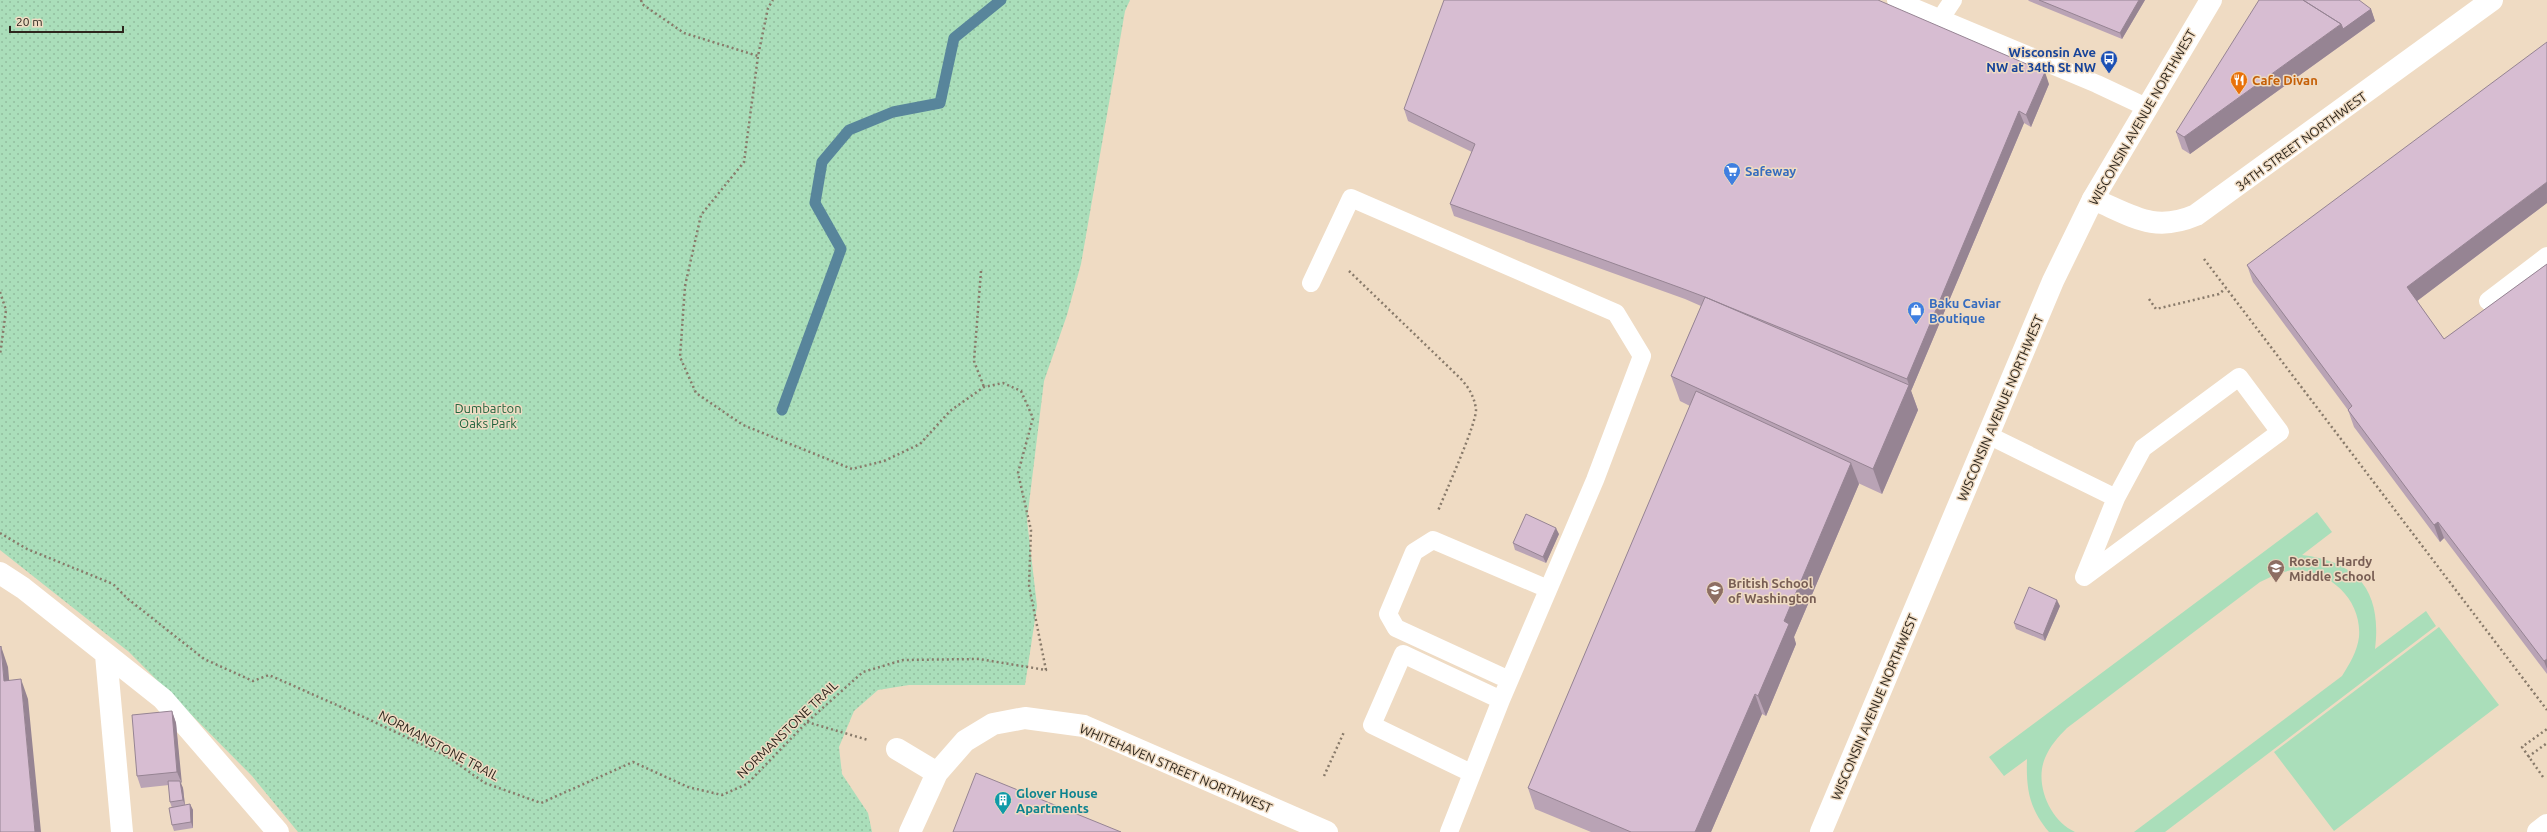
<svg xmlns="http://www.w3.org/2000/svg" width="2547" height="832" viewBox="0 0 2547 832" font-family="Ubuntu,sans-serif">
	<defs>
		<pattern id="park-dots" width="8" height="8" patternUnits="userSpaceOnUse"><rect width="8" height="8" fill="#aadeba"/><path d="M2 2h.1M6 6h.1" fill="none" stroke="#93be9f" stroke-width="1.8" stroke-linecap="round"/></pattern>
	</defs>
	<rect width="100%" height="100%" fill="#efdbc3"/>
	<path fill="url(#park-dots)" d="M0 0H1130L1125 11 1081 264 1067 315 1044 381 1027 520 1037 606 1025 685H909L878 690 854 711 839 747 842 774 868 813 872 832H298L252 776 129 652 0 550Z"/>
	<path fill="#aadeba" d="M2317 512 2332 532 2302 555C2359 562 2382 592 2375 649L2426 611 2436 626 2165 832H2134L2342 676C2350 663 2357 652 2359 637 2362 601 2332 572 2297 570 2284 570 2272 576 2260 582L2067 728C2058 737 2050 746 2045 758 2034 784 2050 821 2075 832H2049C2029 809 2026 788 2027 759L2004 776 1989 757Z
		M2439 627 2499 705 2334 831 2274 752Z"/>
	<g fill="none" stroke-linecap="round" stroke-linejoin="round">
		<path stroke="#58859b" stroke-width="11" d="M782 410 841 249 815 203 822 162 849 130 893 112 940 103 954 38 1001 0"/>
		<path stroke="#887a6a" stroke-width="2.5" stroke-dasharray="2 3" stroke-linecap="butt" d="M641 0 642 4 684 33 758 56
			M2204 259 2547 710
			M981 271 974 361 984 387
			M1349 271 1461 379C1469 388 1474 396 1476 409 1477 423 1445 493 1438 511
			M0 292 6 310 0 355
			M2149 299 2156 309 2219 294 2226 288
			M0 533 27 549 113 584 128 599 204 659 253 681 269 675 366 718 448 757 485 783 541 803 633 762 688 787 722 795 747 784 807 722 863 672 903 660 979 659 1046 670 1029 586 1031 530 1018 473 1033 418 1021 391 1003 383 984 387 950 411 920 444 884 461 852 469 743 425 696 393 680 357 685 286 701 215 744 162 758 56 768 8 773 0
			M807 722 868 740
			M2528 757 2547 743
			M1324 776 1344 732
			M2543 777 2522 747 2547 729"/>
		<path stroke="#fff" stroke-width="18" d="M1896 0 2097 84 2146 107
			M1941 18 1953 0
			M1311 283 1351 198 1616 313 1642 356 1595 480 1501 700
			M2488 301 2547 256
			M1988 435 2116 498 2084 577 2280 432 2239 377 2143 448 2116 498
			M1509 680 1396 628 1388 614 1414 552 1433 540 1548 589
			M1449 832 1501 700 1403 654 1372 725 1471 773"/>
		<path stroke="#fff" stroke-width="22" d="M0 573 23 588 163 699 278 832
			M106 655 122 832
			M897 749 937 773
			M910 832 937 773 965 741 993 724 1025 718 1084 726 1327 832
			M2538 832 2547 825"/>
		<path stroke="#fff" stroke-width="22" d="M2093 199C2133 216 2154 233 2196 215L2492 0"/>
		<path stroke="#fff" stroke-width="22" d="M1821 832 2053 281 2093 199 2211 0"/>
	</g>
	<path fill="#b9a3b5" d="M2028 0H2145L2122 39 2029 1Z
		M2371 9 2375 21 2190 154 2182 149 2176 132Z
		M2049 84 2031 127 2024 123 1911 391 1918 410 1882 494 1858 483 1859 484 1794 637 1796 644 1766 716 1762 714 1711 832H1591L1535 809 1528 788 1690 406 1680 401 1671 376 1701 306 1685 299 1454 216 1450 204 1472 152 1408 121 1404 109Z
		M2547 203 2417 301 2444 339 2547 264V674L2444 538 2440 542 2354 427 2348 410 2253 282 2247 265Z
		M1559 534 1546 563 1515 550 1513 543Z
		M2060 606 2045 641 2016 629 2014 623Z
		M172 711 176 723 181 784 183 788 185 805 190 804 193 810V828L174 831 172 825V808L170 802 169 785 141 788 137 776Z"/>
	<path fill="#968493" d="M2139 0H2145L2122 39 2120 33Z
		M2371 9 2375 21 2190 154 2184 137 2341 24Z
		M2045 72 2049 84 2031 127 2026 115Z
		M2019 111 2024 123 1911 391 1907 379Z
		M2547 182V203L2413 304 2407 287Z
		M1909 385 1918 410 1882 494 1873 469Z
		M1851 463 1859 484 1794 637 1796 644 1766 716 1758 696 1784 621Z
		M2438 522 2444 538 2440 542 2434 525Z
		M1556 528 1559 534 1546 563 1543 557Z
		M2057 600 2060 606 2045 641 2043 635Z
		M1 646 8 667 11 701 4 681Z
		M2547 659V669L2544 661Z
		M21 679 28 699 41 832H35Z
		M1755 694 1762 714 1711 832H1695Z
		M172 711 176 723 182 784 177 772Z
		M180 781 183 788 185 806 183 800Z
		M190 804 193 810V828L191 822Z"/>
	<path fill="#d7bdd2" stroke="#968493" d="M1444 0H1878L2045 72 2026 115 2019 111 1907 379 1729 307 1705 297 1681 288 1450 204 1475 144 1404 109Z
		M2039 0H2139L2120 33Z
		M2259 0H2303L2341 24 2184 137 2176 132Z
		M2303 0H2359L2371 9 2343 29 2341 24Z
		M2547 42V182L2407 287 2444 339 2547 264V659L2544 661 2438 522 2434 525 2348 410 2352 406 2247 265Z
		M1705 297 1909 385 1873 469 1671 376Z
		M1696 391 1851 463 1784 621 1789 624 1758 696 1755 694 1695 832H1631L1528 788Z
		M1526 514 1556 528 1543 557 1513 543Z
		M2029 587 2057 600 2043 635 2014 623Z
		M1 646 4 681 21 679 35 832H0V647Z
		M172 711 177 772 137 776 132 715Z
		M976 773 1121 832H953Z
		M168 781H180L183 800 170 802Z
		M190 804 191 822 172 825 169 808Z"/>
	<defs>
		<symbol id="bus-pin" viewBox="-11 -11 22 30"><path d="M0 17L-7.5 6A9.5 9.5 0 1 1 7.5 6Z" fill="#1a4fb4" stroke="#efdbc3"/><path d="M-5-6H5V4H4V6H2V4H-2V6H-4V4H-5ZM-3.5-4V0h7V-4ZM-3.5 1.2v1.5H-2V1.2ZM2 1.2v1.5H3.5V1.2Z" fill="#fff"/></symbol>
		<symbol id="restaurant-pin" viewBox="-11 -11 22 30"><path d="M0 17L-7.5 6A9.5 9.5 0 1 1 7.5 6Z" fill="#e8710a" stroke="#efdbc3"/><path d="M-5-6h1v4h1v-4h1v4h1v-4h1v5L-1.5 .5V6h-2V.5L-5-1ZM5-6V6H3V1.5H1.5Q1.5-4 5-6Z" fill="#fff"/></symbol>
		<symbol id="supermarket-pin" viewBox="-11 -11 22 30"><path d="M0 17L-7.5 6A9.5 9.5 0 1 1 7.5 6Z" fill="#3f7fe0" stroke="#efdbc3"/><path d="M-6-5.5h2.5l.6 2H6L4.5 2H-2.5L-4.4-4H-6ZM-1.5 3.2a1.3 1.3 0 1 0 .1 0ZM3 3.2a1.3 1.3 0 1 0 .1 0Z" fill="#fff"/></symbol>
		<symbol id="shop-pin" viewBox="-11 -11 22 30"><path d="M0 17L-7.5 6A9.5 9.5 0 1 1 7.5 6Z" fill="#3f7fe0" stroke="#efdbc3"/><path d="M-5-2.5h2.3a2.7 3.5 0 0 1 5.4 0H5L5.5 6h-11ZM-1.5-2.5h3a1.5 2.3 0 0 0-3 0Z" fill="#fff"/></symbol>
		<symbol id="school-pin" viewBox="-11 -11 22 30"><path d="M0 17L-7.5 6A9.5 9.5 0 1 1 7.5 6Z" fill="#8d6e63" stroke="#efdbc3"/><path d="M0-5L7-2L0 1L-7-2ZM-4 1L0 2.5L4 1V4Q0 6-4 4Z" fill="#fff"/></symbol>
		<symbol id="building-pin" viewBox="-11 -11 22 30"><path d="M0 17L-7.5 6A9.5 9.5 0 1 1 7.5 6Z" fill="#0f9aa8" stroke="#efdbc3"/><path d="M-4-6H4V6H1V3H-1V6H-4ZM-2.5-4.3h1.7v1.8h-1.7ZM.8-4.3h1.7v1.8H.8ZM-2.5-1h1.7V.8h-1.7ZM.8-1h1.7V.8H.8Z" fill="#fff"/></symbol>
	</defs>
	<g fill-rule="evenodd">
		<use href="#bus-pin" x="2099" y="49" width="20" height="27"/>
		<use href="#restaurant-pin" x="2229" y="70" width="20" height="27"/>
		<use href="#supermarket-pin" x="1722" y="161" width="20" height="27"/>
		<use href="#shop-pin" x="1906" y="300" width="20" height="27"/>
		<use href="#school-pin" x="2266" y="558" width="20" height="27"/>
		<use href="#school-pin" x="1705" y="580" width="20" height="27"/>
		<use href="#building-pin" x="993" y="790" width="20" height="27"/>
	</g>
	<g text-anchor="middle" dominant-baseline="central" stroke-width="3" stroke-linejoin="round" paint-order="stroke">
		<g font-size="13" font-weight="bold" fill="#164399" stroke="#efdbc3" text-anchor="end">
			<text x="2096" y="52">Wisconsin Ave<tspan x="2096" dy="15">NW at 34th St NW</tspan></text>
		</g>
		<g font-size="13" font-weight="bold" fill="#c56008" stroke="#efdbc3" text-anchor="start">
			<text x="2252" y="80">Cafe Divan</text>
		</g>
		<g font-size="13" fill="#2d261d" stroke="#efdbc3">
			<text transform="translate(2142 117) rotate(-60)">WISCONSIN AVENUE NORTHWEST</text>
			<text transform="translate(2301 141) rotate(-36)">34TH STREET NORTHWEST</text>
			<text transform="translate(2000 408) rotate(-67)">WISCONSIN AVENUE NORTHWEST</text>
			<text transform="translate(1874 707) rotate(-67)">WISCONSIN AVENUE NORTHWEST</text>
			<text transform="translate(787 729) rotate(-44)">NORMANSTONE TRAIL</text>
			<text transform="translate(439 745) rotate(28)">NORMANSTONE TRAIL</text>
			<text transform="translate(1176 768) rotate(23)">WHITEHAVEN STREET NORTHWEST</text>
		</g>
		<g font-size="13" font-weight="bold" fill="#366cbe" stroke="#efdbc3" text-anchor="start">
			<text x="1745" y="171">Safeway</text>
			<text x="1929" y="303">Baku Caviar<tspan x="1929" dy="15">Boutique</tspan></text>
		</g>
		<g font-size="13" fill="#20633d" stroke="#efdbc3">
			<text x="488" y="408">Dumbarton<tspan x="488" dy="15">Oaks Park</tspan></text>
		</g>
		<g font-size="13" font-weight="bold" fill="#785e54" stroke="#efdbc3" text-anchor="start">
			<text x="2289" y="561">Rose L. Hardy<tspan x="2289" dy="15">Middle School</tspan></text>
			<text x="1728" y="583">British School<tspan x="1728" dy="15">of Washington</tspan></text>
		</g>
		<g font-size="13" font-weight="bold" fill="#0d838f" stroke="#efdbc3" text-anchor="start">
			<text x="1016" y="793">Glover House<tspan x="1016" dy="15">Apartments</tspan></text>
		</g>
	</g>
	<path d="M10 26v6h113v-6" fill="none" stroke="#2d261d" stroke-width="2"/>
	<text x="16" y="26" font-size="12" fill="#2d261d" stroke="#efdbc3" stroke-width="3" paint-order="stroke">20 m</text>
</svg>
